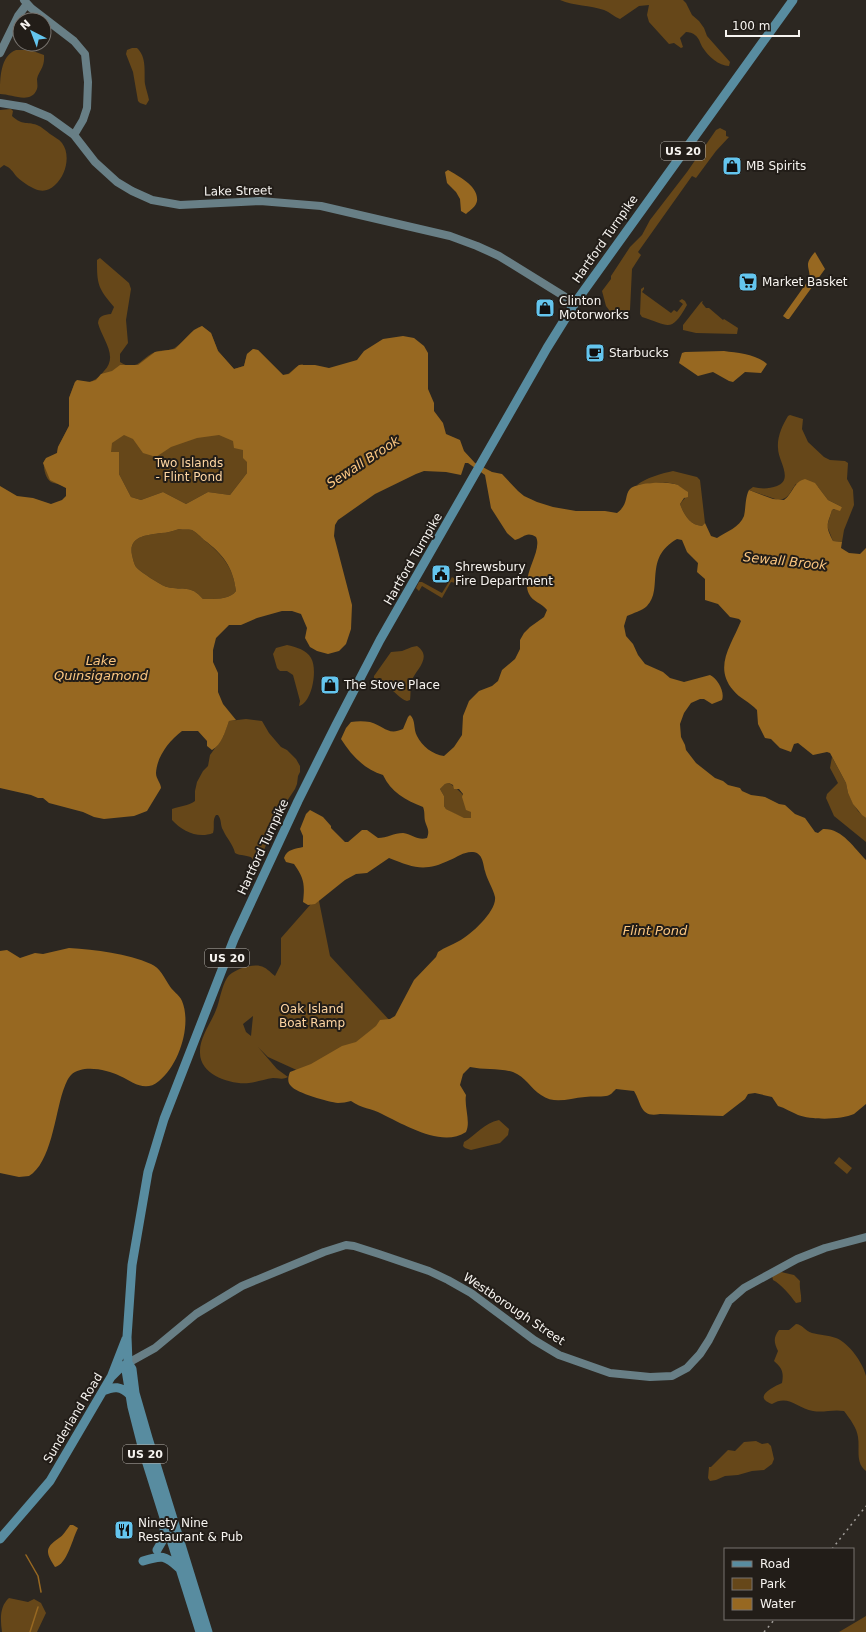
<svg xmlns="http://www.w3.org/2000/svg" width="866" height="1632" viewBox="0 0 866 1632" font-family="'DejaVu Sans',sans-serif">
	<rect width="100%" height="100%" fill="#2c2721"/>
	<path fill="#664719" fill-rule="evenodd" d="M560 0H683L686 3 692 15 699 21 704 28 707 36 730 62 729 66C719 66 708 56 703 48 700 44 700 39 695 35 693 33 689 32 686 32L680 38 683 47 681 48 674 43 669 44 649 22 647 15 649 5 639 6 620 19C614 17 610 12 604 10 590 5 574 6 560 0Z
		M132 48H137C147 57 144 72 145 84 146 89 148 95 149 100L146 105 140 103 138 101 133 72 126 54 127 50Z
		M16 50H30L44 55C45 68 39 70 37 79 37 82 38 86 37 89 31 105 12 94 0 94 0 79 0 56 16 50Z
		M11 109 13 111 12 116C23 126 26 121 37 125 42 127 46 131 50 134 54 137 59 139 62 143 71 155 66 175 55 185 49 191 42 192 35 189 30 187 21 181 17 177 12 171 11 168 4 165L0 168V110Z
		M720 128 726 131V136L729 137 716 151 696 178 692 176 638 252 641 255 632 269 630 310 623 315 609 312V310L606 306 602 291 611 279V276L630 247 642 235 650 220 687 172 716 130Z
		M100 258 129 283 131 289 126 320 128 343 120 354V362C137 373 142 357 155 352 162 349 170 352 176 347 185 341 190 330 202 326L211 333 218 351 234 369 244 366 247 354 253 349 258 350 283 375C292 375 294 365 303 364L247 473 230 495 208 492 186 504 163 492 141 500 131 497 119 474 118 452 66 496V488C61 484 56 484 51 482 45 478 43 466 44 461L57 453 58 447 69 426V398L75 382C80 379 86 384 92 381 97 379 101 375 104 371 119 356 102 339 98 323 99 315 104 315 111 314L114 307C98 288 97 285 97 260Z
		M644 287V289L642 292 671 313 674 310 677 312 683 304 679 301 682 299 685 301 687 305C671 333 670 326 642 317L640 314 641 289Z
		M703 301 702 303 706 308H709L723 320 724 319 738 328 737 334 696 333 683 330V325L701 302Z
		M790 415 803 419 802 429 808 442 824 457 830 460 845 461 848 463 847 479 853 490 854 505 844 530 842 542 833 541 827 526 832 510 842 507 828 500 818 487 796 484C790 491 790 499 778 500L749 490 753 487C761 489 769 489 777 486 794 479 778 461 778 448 777 437 782 426 788 416Z
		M673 471 697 477 700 480 705 523 702 526C690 525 684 515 680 504L685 498C684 496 684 491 682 489 675 478 648 485 637 485 645 478 663 473 673 471Z
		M179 529C183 530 188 529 192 530 196 532 201 537 204 540 223 555 233 567 236 591 230 600 213 599 203 599 190 584 184 591 167 587 162 586 139 571 136 567 134 564 133 559 132 555 128 536 147 535 161 533 167 533 173 531 179 529Z
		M452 577 458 581 456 583 451 582 442 598 422 586 419 591 416 588 419 582H422L442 593Z
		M287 645C296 647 307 650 311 658 318 669 312 703 299 706L300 701 293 675 287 671H280L277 668 273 654 276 648Z
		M417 646C433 657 416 670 412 680 410 686 411 694 410 700L407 701C401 699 398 695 393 691 387 688 380 688 374 683V676L391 652 402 651 412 647Z
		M246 719 262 721 269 733 281 747 287 750 296 759 300 766V772L298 776 297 784 295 789 279 813 260 860 256 863C254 862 253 860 252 858 249 855 240 856 235 853 233 844 227 839 223 830 220 825 222 820 218 815H216C212 820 215 827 213 833 198 839 182 831 172 820V809C180 806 188 806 195 801V791L197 782 203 771 208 766 210 755 223 737 229 721Z
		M832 757 846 783 848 793 853 803 858 811 866 818V842L834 816 826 798 827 794 838 783 830 768Z
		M449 783C462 792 470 800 472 818L464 819 446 809 444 806V796L440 789 445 784Z
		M318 896 330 956 392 1023 364 1042 301 1072 268 1057 258 1047 277 1069 288 1077C283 1080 278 1078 273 1078 265 1079 257 1082 249 1083 231 1085 200 1075 200 1053 199 1038 211 1023 216 1010 220 1000 221 988 227 978 232 970 251 964 260 966 266 967 270 972 275 976L281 964V938ZM253 1016 251 1036 246 1032 243 1024Z
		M499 1120 509 1129 508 1135 500 1143 471 1150 465 1148 463 1146 464 1142C476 1135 484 1123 499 1120Z
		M839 1157 852 1168 847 1174 834 1163Z
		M781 1272 794 1275 800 1281C799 1289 802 1295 801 1302L796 1303C790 1295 781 1284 773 1280L772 1276Z
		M796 1324C802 1324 805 1331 812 1333 820 1335 828 1335 836 1338 849 1343 863 1363 866 1376V1471C855 1463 860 1449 858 1437 857 1428 850 1419 844 1411 832 1409 824 1413 813 1411 797 1408 788 1394 772 1404 752 1397 773 1387 782 1383 784 1372 782 1368 774 1361L778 1351C774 1342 773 1338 779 1330H789Z
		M756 1441 762 1444 768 1443 771 1446 774 1459 772 1464 764 1470 752 1471 738 1475 725 1476 716 1480 710 1481 708 1478 709 1467H711L728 1450 735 1451 744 1442Z
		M9 1598 28 1602 34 1599 41 1603 46 1613 37 1632H2C0 1618 0 1606 9 1598Z
		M866 1616V1632H839Z"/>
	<path fill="#976821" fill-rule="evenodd" d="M448 170C458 176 479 186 477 201 476 207 470 210 466 214L461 211 460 199 456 192 447 183 445 172Z
		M815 252 825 269 789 319H787L783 316 810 278C809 265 804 265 815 252Z
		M202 326 211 333 218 351 234 369 244 366 247 354 253 349 258 350 283 375 289 374 299 365H315L329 368 357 360 364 351 383 339 403 336 414 338 424 346 428 353V389L434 403V411L443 423 446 434 460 440 464 451 475 463 492 472 502 474 518 491 524 496 537 502 553 507 576 511H605L617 513C629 504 624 496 630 489 636 482 669 481 678 485 681 487 684 490 688 492V497L684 498 680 504C684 515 690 525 702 526L705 523 711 536 717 538C726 532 740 527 744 516 746 507 745 498 749 490L773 499 784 500C793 494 793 482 805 479L815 483 828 500 842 507 840 511 834 509 832 510C827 526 825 525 833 541L842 542 841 548 849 553 860 554 866 548V818L862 815 853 804 848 793 846 783 830 753 827 752 813 755 798 743 794 744 791 752 780 748 771 739 765 738 758 724 757 710C750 702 739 698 733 690 713 667 732 644 741 621L739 619 730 617 718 604 705 600V579L697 572 698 563 687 552 682 540 677 539C643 558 664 589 647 606 642 611 633 613 627 616L624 626 626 636 633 644 638 655 645 664 663 672 670 678 684 682 710 675C718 679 725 692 722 700L712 704 704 699H700L691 703 684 713 680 724 681 737 685 745 686 750 696 763 715 778 723 781 728 785 740 788 742 791 751 795 765 797 779 804 785 805 795 814 805 818 815 832 818 833 823 829C842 828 854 848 866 860V1104C862 1107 858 1111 854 1114 841 1120 811 1120 798 1115 791 1112 785 1108 778 1106L772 1097 755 1093 748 1094 745 1099 723 1116 660 1114C640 1118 642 1104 634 1091L616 1089C613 1092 610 1096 606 1096 600 1097 592 1096 585 1097 569 1098 555 1105 541 1095 530 1088 526 1077 513 1072 499 1068 484 1070 470 1067L463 1074 460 1085 466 1095C464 1107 471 1122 466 1132 442 1148 405 1125 382 1114 371 1108 362 1109 351 1101 347 1102 342 1103 338 1103 329 1102 296 1093 291 1086 287 1082 288 1077 290 1072L311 1064 342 1046 356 1042 376 1026 380 1020 390 1019 395 1016 414 980 436 957 438 952C445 947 452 945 459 941 471 935 497 911 495 897 493 888 487 880 485 871 483 864 483 853 473 852 465 851 457 857 450 860 425 872 414 868 389 858L367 873 356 874 345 880 315 904 308 905 303 902C305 884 304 878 294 864L286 862 284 858C287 849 295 849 303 847V836L300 829 306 814 310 810 323 817 331 826V828L345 842H348L362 830H367L378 838C387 838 394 833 403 833 412 834 418 841 427 838 430 830 427 828 425 821 424 815 425 812 423 807 405 800 391 792 383 775 365 770 351 755 341 739L346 728 351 722C357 721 364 721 370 722 384 726 388 736 403 729L408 717 410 715C416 720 413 729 417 736 422 746 433 755 444 756L454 747 462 735 463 716 469 701 479 691 492 686 498 681 502 670 515 659 520 649V640L524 633 530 627 544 617 547 610C542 603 533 602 529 594 520 576 543 551 536 537 526 531 524 538 515 540L507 533 491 508 485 475 468 463H465L461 475 446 472 424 471 416 474 375 494 338 520 335 525 334 536 352 605 351 629 346 644 339 651 328 654 317 651 310 647 305 638 307 628 301 614 292 611H282L257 618 241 625H229L216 638 213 650V662L218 673V692L223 704 236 720 229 721C225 732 222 744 212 750L207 746V741L198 731H182C169 741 157 756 156 773 156 779 161 783 161 788L147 811 134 816 104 819 94 817 83 812 49 803 43 798H38L31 795 0 788V486L17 496 33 498 51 504 62 500 66 496V488L50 480 43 463 46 458 57 453 58 447 69 426V398L75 382 77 380 90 382 96 380 101 374 112 371 120 365H138L155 352 175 349 194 330ZM124 435 133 439 143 453 156 457 171 447 197 438 219 435 233 441 234 448 243 450V458L247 462V473L230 495 208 492 186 504 163 492 141 500 131 497 119 474V452H111L112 443ZM179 529C183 530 188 529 192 530 196 532 201 537 204 540 223 554 233 567 236 591 230 600 213 599 203 599 190 584 184 591 167 587 162 586 139 571 136 567 134 564 133 559 132 555 128 536 147 535 161 533 167 533 173 531 179 529ZM449 783 453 785 454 789H459L463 794 462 797 466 810 471 812V818H464L446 809 444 806V796L440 789 445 784Z
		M724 351C738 353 756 354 767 364L761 373 745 372 733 382 729 381 713 372 698 376 679 363 682 353 685 352Z
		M69 948C96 950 127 953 151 964 160 968 164 977 169 985 172 991 179 994 182 1001 192 1025 179 1065 159 1081 145 1093 133 1082 120 1076 107 1070 83 1064 71 1075 67 1079 65 1086 63 1091 55 1115 51 1163 29 1176L19 1177 0 1173V951L7 950 20 958 35 953 43 954Z
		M70 1525H73L78 1528C73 1537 67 1565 55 1567 46 1553 44 1548 59 1538 63 1536 67 1529 70 1525Z"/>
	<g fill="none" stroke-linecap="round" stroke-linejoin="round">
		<path stroke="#976821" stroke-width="1.5" d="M26 1555 38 1576 41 1592
			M30 1632 38 1607"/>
		<path stroke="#687f86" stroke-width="8" d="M24 0 31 8 74 41 85 54 88 82 87 108 83 120 74 135
			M0 53 18 16 27 4
			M0 103 25 107 49 117 74 135 95 162 117 182 132 191 152 200 180 205 260 201 321 206 450 236 477 246 499 256 575 303
			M128 1363 155 1348 196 1314 242 1286 324 1252 346 1245 354 1246 379 1254 429 1271 448 1280 471 1293 534 1340 559 1355 610 1373 650 1377 672 1376 687 1368 700 1354 709 1340 729 1301 744 1288 797 1259 825 1248 866 1237"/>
		<path stroke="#588ca0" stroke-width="9" d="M128 1363 132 1369 135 1393 148 1438 208 1632
			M112 1375 126 1339
			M103 1391C114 1386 121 1386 130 1395
			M0 1539 50 1481 111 1377 119 1369 128 1363
			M157 1550 164 1538V1527
			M143 1561C162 1555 165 1555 179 1568
			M200 1632 144 1454 132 1407 126 1370 128 1363 127 1337 132 1265 148 1172 164 1119 234 939 298 801 336 725 380 640 547 348 575 303 793 0"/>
		<path stroke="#a29e9a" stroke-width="1.5" stroke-dasharray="2 4" stroke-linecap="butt" d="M832 1549 866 1506
			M764 1632 775 1619"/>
	</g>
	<defs>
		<symbol id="shop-square" viewBox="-11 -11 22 22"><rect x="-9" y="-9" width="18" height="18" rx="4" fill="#64c5ee" stroke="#221d18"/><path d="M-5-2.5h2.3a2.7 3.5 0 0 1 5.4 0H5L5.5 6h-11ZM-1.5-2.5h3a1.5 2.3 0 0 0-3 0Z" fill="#111"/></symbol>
		<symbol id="supermarket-square" viewBox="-11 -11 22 22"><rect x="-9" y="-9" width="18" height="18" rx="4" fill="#64c5ee" stroke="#221d18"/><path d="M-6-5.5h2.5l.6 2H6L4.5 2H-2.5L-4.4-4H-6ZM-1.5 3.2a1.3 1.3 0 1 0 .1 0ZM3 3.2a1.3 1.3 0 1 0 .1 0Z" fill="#111"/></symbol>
		<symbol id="cafe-square" viewBox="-11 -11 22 22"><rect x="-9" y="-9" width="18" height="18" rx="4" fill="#64c5ee" stroke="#221d18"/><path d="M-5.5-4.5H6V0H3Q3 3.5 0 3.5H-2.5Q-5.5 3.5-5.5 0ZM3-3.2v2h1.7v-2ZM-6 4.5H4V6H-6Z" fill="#111"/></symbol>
		<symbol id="civic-square" viewBox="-11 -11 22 22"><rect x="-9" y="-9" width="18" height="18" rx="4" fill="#64c5ee" stroke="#221d18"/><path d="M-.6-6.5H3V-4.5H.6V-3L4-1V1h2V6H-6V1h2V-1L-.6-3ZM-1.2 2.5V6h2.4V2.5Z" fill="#111"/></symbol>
		<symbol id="restaurant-square" viewBox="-11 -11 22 22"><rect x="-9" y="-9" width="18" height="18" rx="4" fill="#64c5ee" stroke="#221d18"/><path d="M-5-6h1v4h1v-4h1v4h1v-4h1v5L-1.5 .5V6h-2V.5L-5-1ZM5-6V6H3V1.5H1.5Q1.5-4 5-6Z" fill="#111"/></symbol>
	</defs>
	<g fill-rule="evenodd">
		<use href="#shop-square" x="721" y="155" width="22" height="22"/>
		<use href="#supermarket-square" x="737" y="271" width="22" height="22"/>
		<use href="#shop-square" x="534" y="297" width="22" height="22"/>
		<use href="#cafe-square" x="584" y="342" width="22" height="22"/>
		<use href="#civic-square" x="430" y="563" width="22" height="22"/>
		<use href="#shop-square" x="319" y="674" width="22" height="22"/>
		<use href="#restaurant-square" x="113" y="1519" width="22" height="22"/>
	</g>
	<g text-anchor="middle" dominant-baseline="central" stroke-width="4" stroke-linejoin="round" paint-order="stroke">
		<g fill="#221d18" stroke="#b7b4af" stroke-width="1">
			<rect x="661" y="142" width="44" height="18" rx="3"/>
			<rect x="205" y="949" width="44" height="18" rx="3"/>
			<rect x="123" y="1445" width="44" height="18" rx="3"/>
		</g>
		<g font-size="11" font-weight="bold" fill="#f7f4f0">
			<text x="683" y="151">US 20</text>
			<text x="227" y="958">US 20</text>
			<text x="145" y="1454">US 20</text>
		</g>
		<g font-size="12" fill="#f7f4f0" stroke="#221d18" text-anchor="start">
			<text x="746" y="166">MB Spirits</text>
			<text x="762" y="282">Market Basket</text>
			<text x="559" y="301">Clinton<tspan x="559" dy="14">Motorworks</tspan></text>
			<text x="609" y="353">Starbucks</text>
			<text x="455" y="567">Shrewsbury<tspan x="455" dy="14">Fire Department</tspan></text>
			<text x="344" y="685">The Stove Place</text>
			<text x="138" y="1523">Ninety Nine<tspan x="138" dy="14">Restaurant &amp; Pub</tspan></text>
		</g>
		<g font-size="12" fill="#f7f4f0" stroke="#221d18">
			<text transform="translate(238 191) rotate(-1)">Lake Street</text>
			<text transform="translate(605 239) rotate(-55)">Hartford Turnpike</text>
			<text transform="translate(413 559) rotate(-60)">Hartford Turnpike</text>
			<text transform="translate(263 847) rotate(-65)">Hartford Turnpike</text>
			<text transform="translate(514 1309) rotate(34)">Westborough Street</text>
			<text transform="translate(73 1418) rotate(-59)">Sunderland Road</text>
		</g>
		<g font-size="12" fill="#ffd6a3" stroke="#221d18">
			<text x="189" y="463">Two Islands<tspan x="189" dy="14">- Flint Pond</tspan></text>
			<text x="312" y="1009">Oak Island<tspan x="312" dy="14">Boat Ramp</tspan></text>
		</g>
		<g font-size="13" font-style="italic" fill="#fbc680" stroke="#221d18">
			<text transform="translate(363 462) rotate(-33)">Sewall Brook</text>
			<text transform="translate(785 561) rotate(6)">Sewall Brook</text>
			<text x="101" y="660">Lake<tspan x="101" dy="15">Quinsigamond</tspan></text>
			<text x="655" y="930">Flint Pond</text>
		</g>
	</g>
	<rect x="724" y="1548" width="130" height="72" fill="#221d18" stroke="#77736e"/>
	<rect x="732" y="1561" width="20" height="6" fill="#588ca0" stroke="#77736e"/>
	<text x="760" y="1568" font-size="12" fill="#f7f4f0">Road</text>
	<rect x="732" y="1578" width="20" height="12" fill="#664719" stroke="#77736e"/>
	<text x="760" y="1588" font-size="12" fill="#f7f4f0">Park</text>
	<rect x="732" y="1598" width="20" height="12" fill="#976821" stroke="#77736e"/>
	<text x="760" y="1608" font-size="12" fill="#f7f4f0">Water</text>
	<g transform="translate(32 32) rotate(318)"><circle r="19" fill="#221d18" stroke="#77736e"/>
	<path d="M0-3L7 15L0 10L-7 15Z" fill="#64c5ee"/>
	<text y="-6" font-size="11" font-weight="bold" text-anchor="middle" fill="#f7f4f0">N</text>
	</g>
	<path d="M726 30v6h73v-6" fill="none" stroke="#f7f4f0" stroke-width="2"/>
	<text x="732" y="30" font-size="12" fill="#f7f4f0" stroke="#221d18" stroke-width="3" paint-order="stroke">100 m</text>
</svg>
